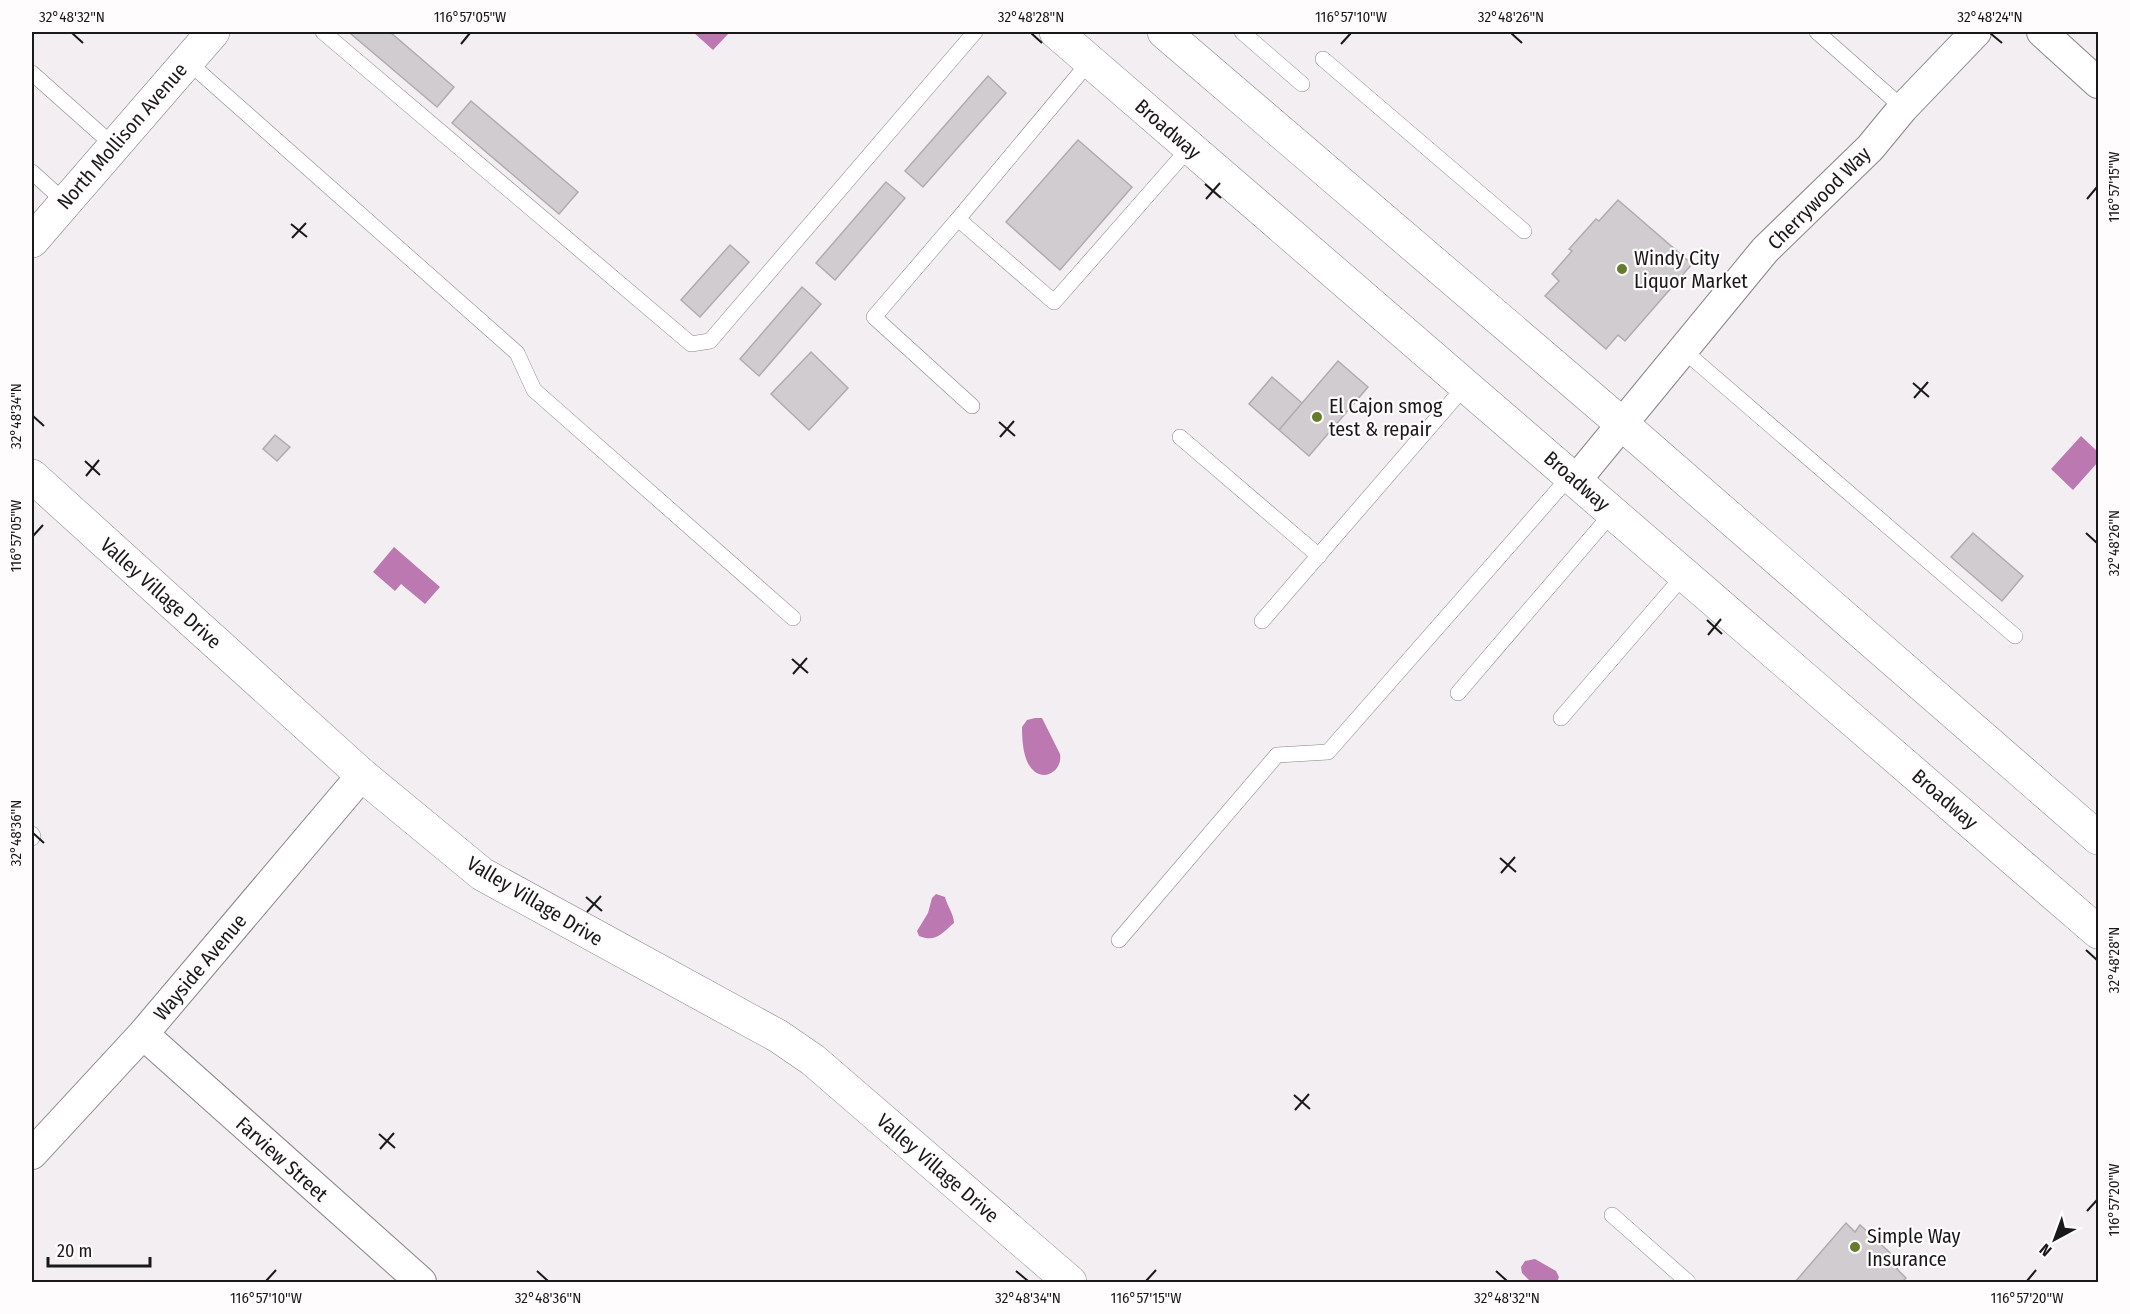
<svg xmlns="http://www.w3.org/2000/svg" width="2130" height="1314" viewBox="0 0 2130 1314" font-family="'Fira Sans Condensed',sans-serif">
	<rect width="100%" height="100%" fill="#f2eef1"/>
	<path fill="#bc78b0" d="M693 32H730L713 50Z
		M2081 436 2098 452V462L2073 490 2051 469Z
		M394 547 440 587 425 604 401 584 395 591 373 572Z
		M1035 718H1042L1060 754C1063 770 1044 783 1032 769 1023 760 1022 739 1022 727L1027 720Z
		M936 894 945 897C947 906 954 914 954 923 942 933 936 943 919 936L917 931 928 913 932 898Z
		M1535 1259 1556 1271 1559 1277 1557 1282H1531L1522 1273 1521 1267 1525 1261Z"/>
	<path fill="#d1ccd0" stroke="#b0abaf" stroke-width="1.5" d="M353 32H390L454 87 437 107 351 34Z
		M988 76 1006 93 923 187 905 171Z
		M471 101 578 192 559 214 452 123Z
		M1078 140 1132 187 1060 270 1006 222Z
		M886 182 905 198 835 280 816 263Z
		M1618 200 1692 264 1625 341 1618 335 1606 349 1545 296 1559 281 1552 274 1572 251 1569 249 1596 219 1599 221Z
		M730 245 749 262 700 317 681 300Z
		M802 287 821 304 759 376 740 359Z
		M811 352 848 388 809 430 771 394Z
		M1338 361 1368 387 1309 456 1279 430Z
		M1272 377 1302 403 1279 430 1249 404Z
		M275 435 290 447 277 461 263 449Z
		M1973 533 2023 576 2002 601 1951 557Z
		M1846 1223 1855 1232 1860 1225 1901 1263 1897 1269 1906 1278 1902 1282H1795Z"/>
	<g fill="none" stroke-linecap="round" stroke-linejoin="round">
		<defs>
			<path id="lane" d="M323 32 691 344 710 341 975 32
				M1242 32 1302 84
				M1817 32 1903 108
				M1323 59 1524 231
				M187 61 517 353 534 390 793 618
				M1090 61 958 219 1054 302 1190 147
				M32 73 114 146
				M32 172 65 202
				M958 219 874 317 972 406
				M1683 350 2015 636
				M1180 437 1319 556
				M1262 621 1466 385
				M1458 693 1613 512
				M1561 718 1685 574
				M32 834 33 836 32 838
				M1119 940 1277 755 1328 752 1571 475
				M1612 1215 1688 1282"/>
			<path id="street" d="M2042 32 2098 83
				M1576 480 1765 250 1870 148 1903 108 1976 32
				M143 1034 421 1282
				M32 1154 143 1034 362 775"/>
			<path id="secondary" d="M32 241 213 32
				M32 476 362 775 482 874 778 1036 813 1060 1070 1282"/>
			<path id="primary" d="M1056 32 2098 932
				M1164 32 1622 424 2098 838"/>
		</defs>
		<use href="#lane" stroke="#888487" stroke-width="16"/>
		<use href="#street" stroke="#888487" stroke-width="32"/>
		<use href="#secondary" stroke="#888487" stroke-width="34"/>
		<use href="#primary" stroke="#888487" stroke-width="34"/>
		<use href="#lane" stroke="#fff" stroke-width="15"/>
		<use href="#street" stroke="#fff" stroke-width="30"/>
		<use href="#secondary" stroke="#fff" stroke-width="33"/>
		<use href="#primary" stroke="#fff" stroke-width="33"/>
	</g>
	<path fill="none" stroke="#1a191a" stroke-width="2" d="M72 33 83 43M1031 33 1042 43M1511 33 1522 43M1990 33 2002 43M461 44 470 33M1341 44 1351 33M1205 184 1221 198M1206 199 1220 183M2087 199 2097 187M291 224 307 237M292 238 306 223M1913 383 1929 397M1914 398 1928 382M33 416 44 426M999 422 1015 436M1000 437 1014 421M85 461 100 475M86 476 99 460M2086 533 2097 543M33 536 43 525M1707 620 1722 634M1708 635 1721 619M792 659 808 673M793 674 807 658M33 833 44 843M1500 858 1516 872M1501 873 1515 857M586 897 602 911M587 912 601 896M2086 950 2097 960M1294 1095 1310 1109M1295 1110 1309 1094M379 1134 395 1148M380 1149 394 1133M2087 1211 2097 1200M537 1271 548 1281M1016 1271 1028 1281M1496 1271 1507 1281M266 1281 276 1270M1146 1281 1156 1270M2027 1281 2036 1270"/>
	<g fill="#657b2d" stroke="#fffcfe" stroke-width="2">
		<circle cx="1622" cy="269" r="6"/>
		<circle cx="1317" cy="417" r="6"/>
		<circle cx="1855" cy="1247" r="6"/>
	</g>
	<g text-anchor="middle" dominant-baseline="central" stroke-width="4.5" stroke-linejoin="round" paint-order="stroke">
		<g font-size="20" fill="#1a191a" stroke="#fffcfe">
			<text transform="translate(1168 129) rotate(41)">Broadway</text>
			<text transform="translate(122 136) rotate(-49)">North Mollison Avenue</text>
			<text transform="translate(1819 198) rotate(-45)">Cherrywood Way</text>
			<text transform="translate(1577 481) rotate(41)">Broadway</text>
			<text transform="translate(161 593) rotate(42)">Valley Village Drive</text>
			<text transform="translate(1945 799) rotate(41)">Broadway</text>
			<text transform="translate(535 901) rotate(31)">Valley Village Drive</text>
			<text transform="translate(200 967) rotate(-50)">Wayside Avenue</text>
			<text transform="translate(282 1159) rotate(42)">Farview Street</text>
			<text transform="translate(938 1168) rotate(41)">Valley Village Drive</text>
		</g>
		<g font-size="20" fill="#1a191a" stroke="#fffcfe" text-anchor="start">
			<text x="1634" y="258">Windy City<tspan x="1634" dy="23">Liquor Market</tspan></text>
			<text x="1329" y="406">El Cajon smog<tspan x="1329" dy="23">test &amp; repair</tspan></text>
			<text x="1867" y="1236">Simple Way<tspan x="1867" dy="23">Insurance</tspan></text>
		</g>
	</g>
	<rect width="2130" height="1314" fill="none" stroke="#fffcfe" stroke-width="66"/>
	<g transform="translate(2055 1239) rotate(221)" stroke="#fffcfe" stroke-width="4.5" paint-order="stroke">
	<path d="M0-4.5L10 22L0 15L-10 22Z" fill="#1a191a"/>
	<text y="-9" font-size="16" font-weight="bold" text-anchor="middle" fill="#1a191a">N</text>
	</g>
	<path d="M48 1257v9h102v-9" fill="none" stroke="#1a191a" stroke-width="3"/>
	<text x="57" y="1257" font-size="18" fill="#1a191a" stroke="#fffcfe" stroke-width="4.5" paint-order="stroke">20 m</text>
	<rect x="33" y="33" width="2064" height="1248" fill="none" stroke="#1a191a" stroke-width="2"/>
	<g font-size="15" text-anchor="middle" fill="#1a191a">
		<text x="72" y="22">32°48'32"N</text>
		<text x="470" y="22">116°57'05"W</text>
		<text x="1031" y="22">32°48'28"N</text>
		<text x="1351" y="22">116°57'10"W</text>
		<text x="1511" y="22">32°48'26"N</text>
		<text x="1990" y="22">32°48'24"N</text>
		<text transform="translate(2114 187) rotate(-90)" y="5">116°57'15"W</text>
		<text transform="translate(16 416) rotate(-90)" y="5">32°48'34"N</text>
		<text transform="translate(16 536) rotate(-90)" y="5">116°57'05"W</text>
		<text transform="translate(2114 543) rotate(-90)" y="5">32°48'26"N</text>
		<text transform="translate(16 833) rotate(-90)" y="5">32°48'36"N</text>
		<text transform="translate(2114 960) rotate(-90)" y="5">32°48'28"N</text>
		<text transform="translate(2114 1200) rotate(-90)" y="5">116°57'20"W</text>
		<text x="266" y="1303">116°57'10"W</text>
		<text x="548" y="1303">32°48'36"N</text>
		<text x="1028" y="1303">32°48'34"N</text>
		<text x="1146" y="1303">116°57'15"W</text>
		<text x="1507" y="1303">32°48'32"N</text>
		<text x="2027" y="1303">116°57'20"W</text>
	</g>
</svg>
